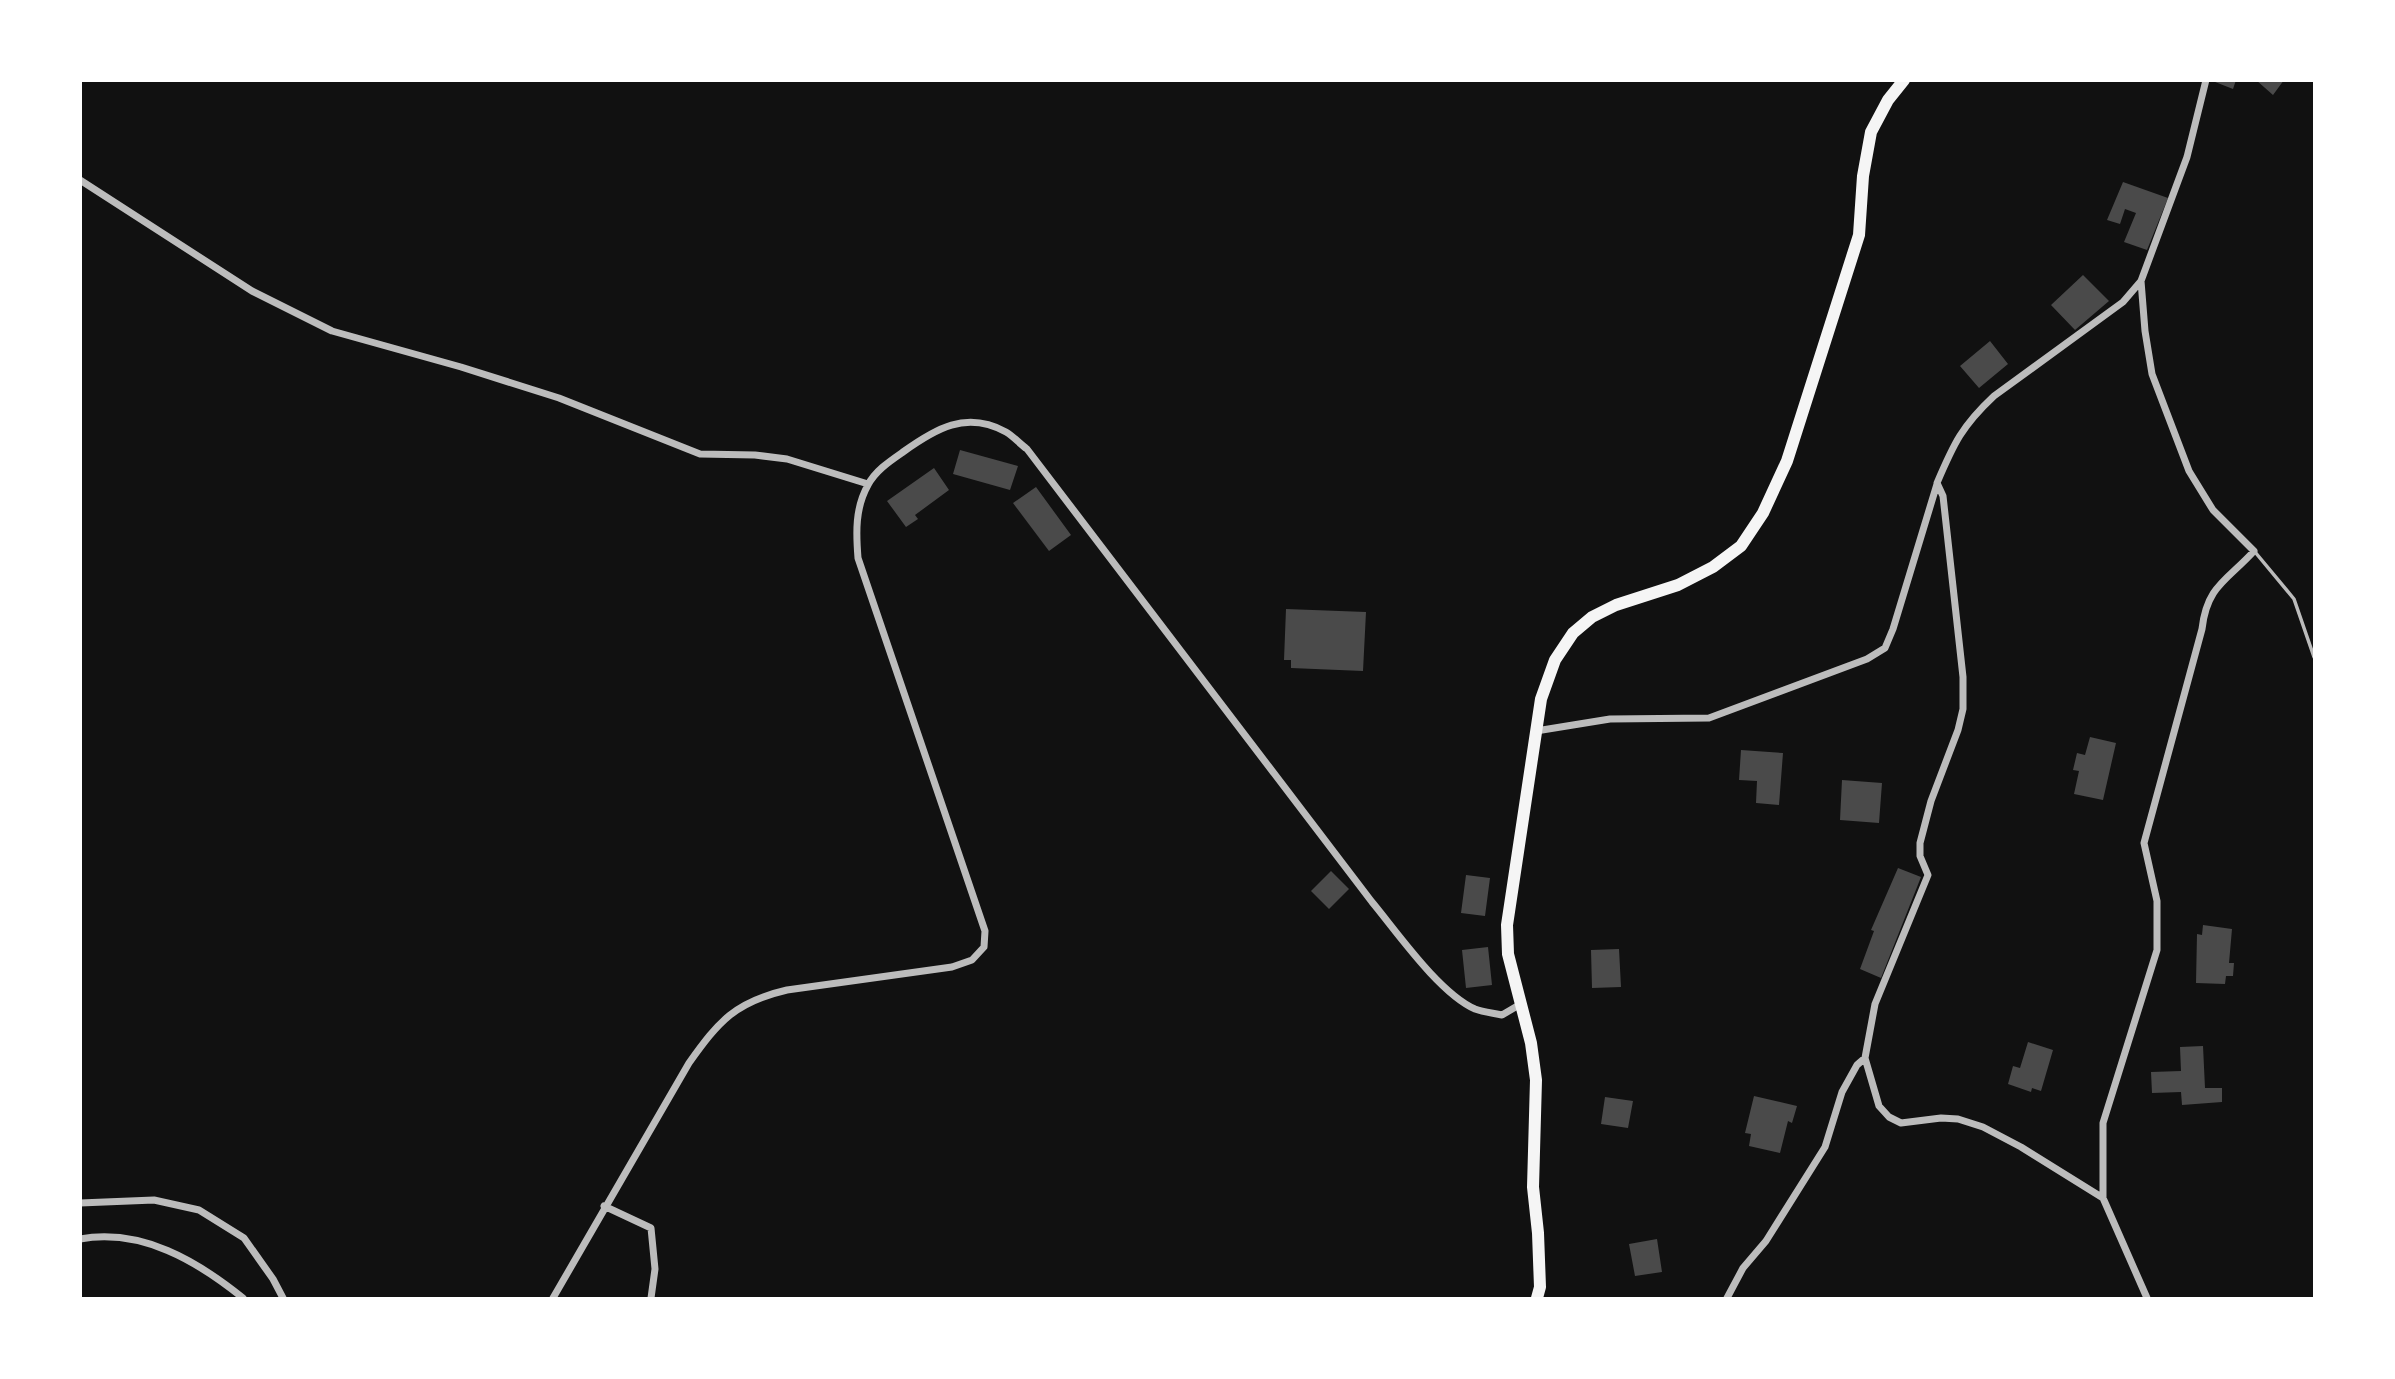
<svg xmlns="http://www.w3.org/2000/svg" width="2395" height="1379" viewBox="0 0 2395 1379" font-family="'Times New Roman',serif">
	<rect width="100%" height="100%" fill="#111"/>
	<path fill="#4a4a4a" d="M2210 80H2236L2233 89Z
		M2256 80H2284L2273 95Z
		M2123 182 2168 198 2147 250 2124 242 2136 213 2125 209 2120 224 2107 220Z
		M2083 275 2109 301 2075 330 2051 305Z
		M1990 341 2008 364 1979 388 1960 366Z
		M960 450 1018 466 1010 490 953 474Z
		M934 468 949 490 915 515 918 519 906 527 887 501Z
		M1036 487 1071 535 1049 551 1013 503Z
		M1286 609 1366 612 1363 671 1291 668V660H1284Z
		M2090 737 2116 743 2103 800 2074 794 2079 771 2073 770 2077 753 2085 755Z
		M1741 750 1783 753 1779 805 1756 803 1757 781 1739 780Z
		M1842 780 1882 783 1879 823 1840 820Z
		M1898 868 1921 877 1881 978 1860 969 1874 931 1871 930Z
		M1331 871 1349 889 1329 909 1311 891Z
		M1466 875 1490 878 1485 916 1461 913Z
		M2203 925 2232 929 2229 963H2234L2233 976H2226L2225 984 2196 983 2197 934 2202 935Z
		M1488 947 1492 985 1466 988 1462 950Z
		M1619 949 1621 987 1592 988 1591 950Z
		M2028 1042 2053 1050 2041 1091 2032 1088 2031 1092 2008 1084 2013 1066 2020 1068Z
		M2203 1046 2205 1088H2222V1102L2182 1105 2181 1092 2152 1093 2151 1072 2181 1071 2180 1047Z
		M1754 1096 1797 1106 1792 1123 1788 1121 1780 1153 1749 1146 1751 1134 1745 1133Z
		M1605 1097 1633 1101 1628 1128 1601 1124Z
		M1657 1239 1662 1272 1635 1276 1629 1244Z"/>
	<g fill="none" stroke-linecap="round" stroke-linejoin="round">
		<path stroke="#bcbcbc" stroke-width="3.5" d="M2255 552 2294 599 2314 657"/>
		<path stroke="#bcbcbc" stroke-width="7" d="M80 180 252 291 332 331 461 367 559 398 700 454 755 455 787 459 868 484
			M1536 731 1610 719 1709 718 1867 659 1885 648 1893 629 1937 484
			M1865 1058 1879 1106 1889 1117 1901 1123 1941 1118 1958 1119 1983 1127 2021 1147 2103 1198 2147 1298
			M2103 1198V1123L2157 950V901L2144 843 2202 629C2207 585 2228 580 2254 551L2213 510 2189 471 2152 374 2145 331 2141 281
			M80 1203 154 1200 199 1210 244 1238 273 1279 283 1298
			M604 1206 651 1228 655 1269 651 1298
			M80 1239C142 1228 197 1261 243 1298
			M553 1298 689 1063C719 1021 735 1002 787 990L952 967 972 960 984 947 985 931 858 558C856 533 855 508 868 485 875 471 890 461 903 452 935 429 966 410 1006 432 1013 436 1020 444 1027 449L1372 902C1397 932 1439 993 1475 1009 1483 1012 1493 1013 1502 1015L1519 1005
			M1727 1298 1743 1268 1766 1241 1825 1147 1842 1092 1857 1065 1865 1058 1875 1004 1928 875 1920 856V843L1931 801 1958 730 1963 709V677L1943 496 1937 483C1954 443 1962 426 1994 396L2123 302 2141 281 2187 157 2206 80"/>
		<path stroke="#f5f5f5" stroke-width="12" d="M1537 1298 1540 1287 1538 1233 1533 1187 1536 1080 1531 1043 1508 954 1507 925 1541 699 1555 660 1573 633 1592 617 1616 605 1678 585 1713 567 1741 546 1763 513 1787 461 1859 235 1863 176 1871 132 1888 100 1904 80"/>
	</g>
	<rect width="2395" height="1379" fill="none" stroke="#ffffff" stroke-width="164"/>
</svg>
